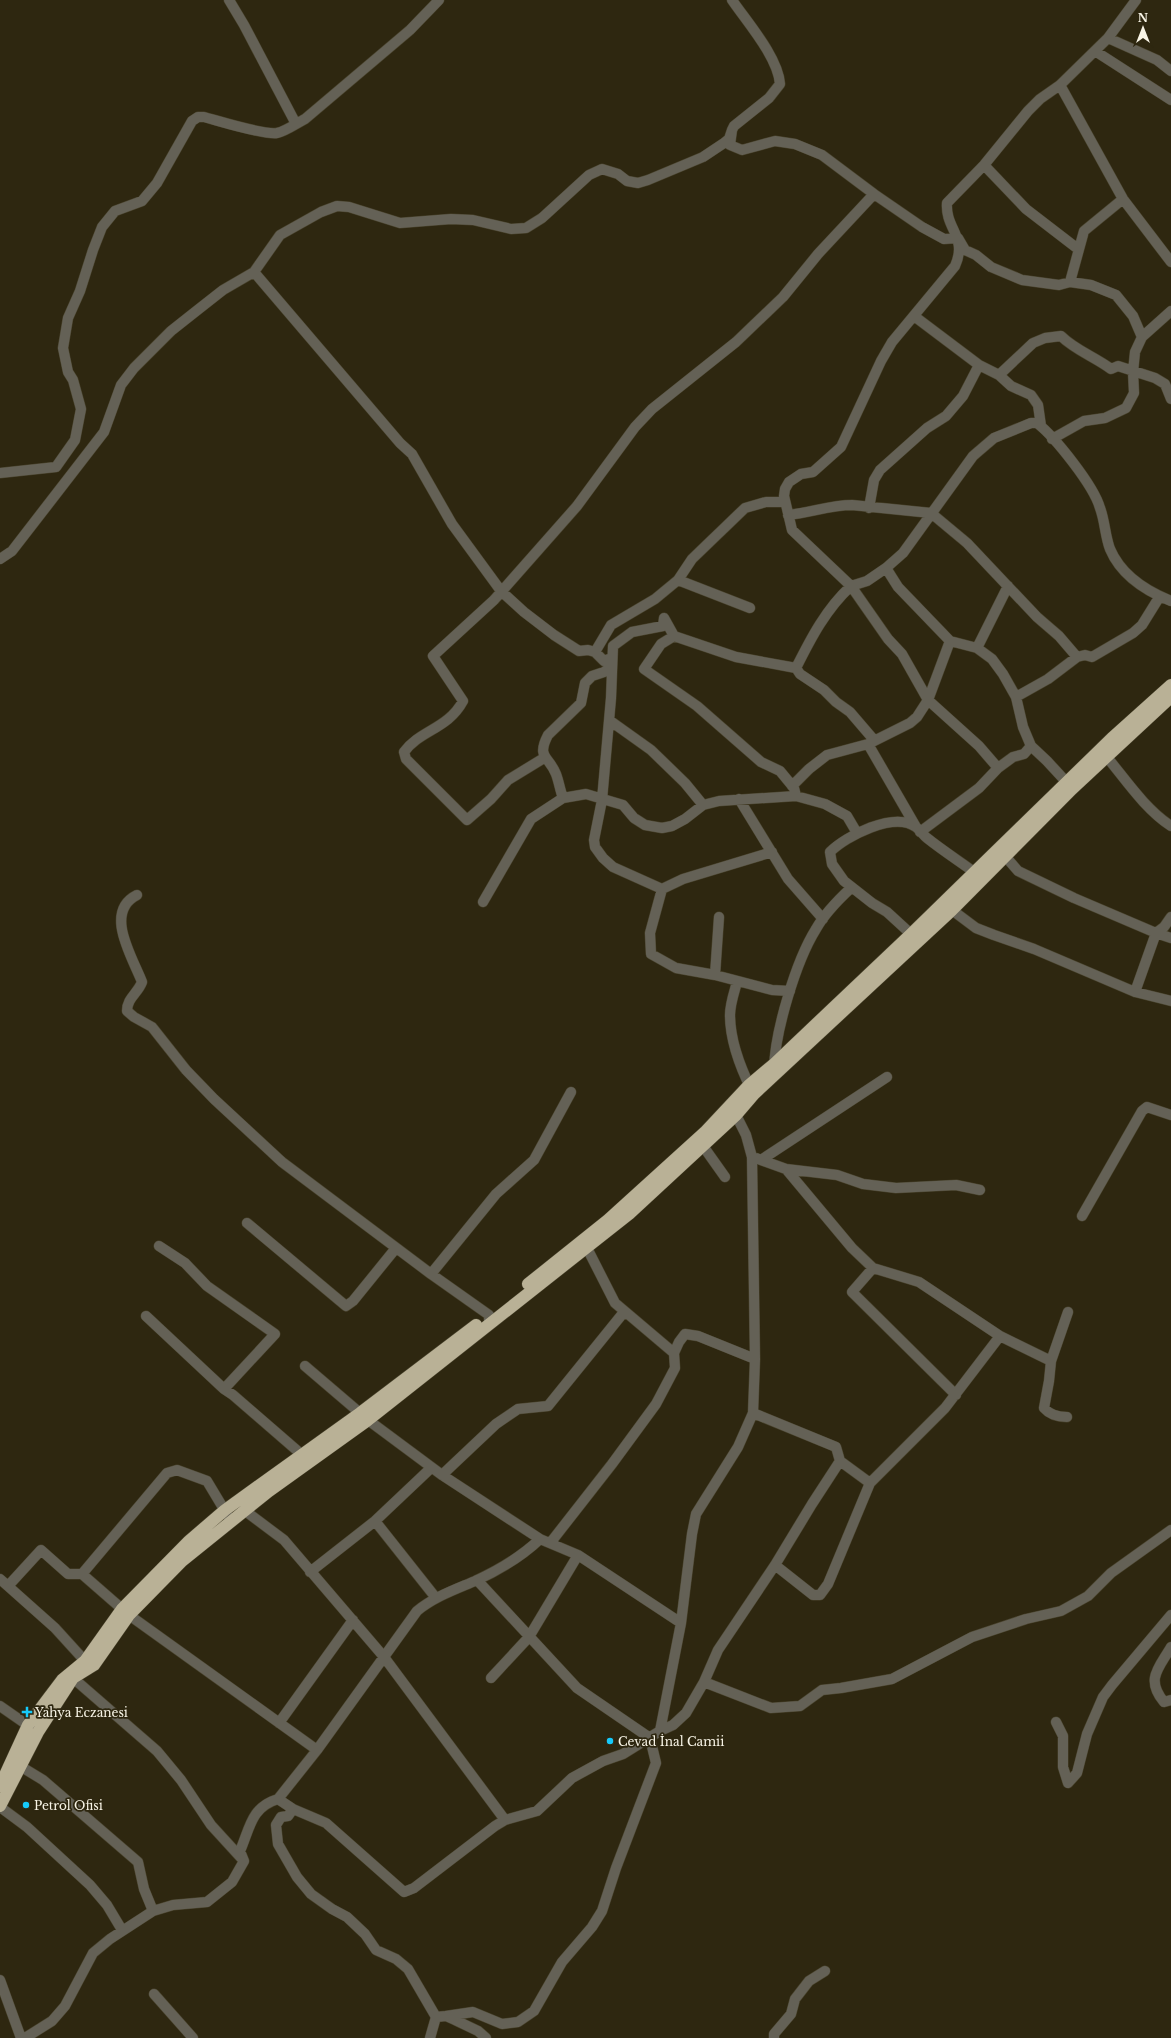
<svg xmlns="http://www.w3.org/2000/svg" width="1171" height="2038" viewBox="0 0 1171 2038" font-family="'Libre Baskerville',serif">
	<rect width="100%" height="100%" fill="#2e2710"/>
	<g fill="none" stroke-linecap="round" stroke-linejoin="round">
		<defs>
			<path id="minor" d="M229 0 244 25 296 124
				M732 0C747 22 778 57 780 84L769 98 734 126 732 130 730 145 742 150 775 141 795 144 822 155 874 194 922 227 944 239 958 238 965 250 976 255 991 267 1022 280 1059 285 1070 282 1091 285 1116 295 1133 316 1142 337 1135 352 1133 372 1134 393 1126 408 1105 418 1084 421 1052 439
				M1136 0 1108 38 1060 85 1040 99 1028 111 984 165 947 203C945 229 968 237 955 266L892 342 881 361 841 447 813 472 801 474 789 482 785 489 784 496 792 530 851 586 867 581 886 568 903 553 973 456 994 438 1031 423H1037C1055 437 1094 486 1100 508 1105 521 1105 536 1110 549 1121 575 1146 591 1171 601
				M1108 38 1157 60 1171 71
				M1095 51 1171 100
				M1060 85 1123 199 1171 262
				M984 165 1026 209 1078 249
				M254 272 400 443 412 454 452 524 501 591 524 612 554 635 579 651 588 650 595 652 604 661 611 658
				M1070 282 1084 231 1123 199
				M914 316 979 365 999 375 1011 386 1031 395 1038 405 1041 426
				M1142 337 1171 311
				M999 375 1033 343 1045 338 1061 336C1075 350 1095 357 1111 369L1118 366 1155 378 1165 384 1171 399
				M0 473 56 467 75 440 81 409 73 380 68 372 63 348 68 318 80 291 93 250 102 227 115 211 142 201 157 183 192 121 198 117H204C219 121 263 135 277 133 286 131 297 123 305 119L410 30 439 0
				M869 508 874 480 880 470 927 428 946 416 963 396 979 365
				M788 515C810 513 830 505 852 505L931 513 967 543 1037 617 1059 636 1077 657 1085 655 1092 657 1133 633 1142 625 1160 596
				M0 559 12 551 104 432 121 385 134 368 171 331 195 312 223 290 254 272 280 235 321 212 337 206 349 207 400 223 451 219 473 220 511 229 526 228 542 218 589 175 602 169 618 174 627 181 638 183 648 180 703 157 724 143 729 139 732 130
				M886 568 898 587 950 641 977 648 992 659 1003 674 1016 697 1023 727 1031 746 1047 761 1071 787
				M678 580 750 608
				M674 636 661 644 644 669 697 706 761 762 780 771 794 788 796 796
				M977 648 1008 586
				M595 652 611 625 655 599 678 580 692 559 745 508 766 502H785
				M612 666 604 672 592 676 585 683 581 703 548 735C536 758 549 756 556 774 559 782 560 790 563 798L586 794 623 805 634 818 645 825 662 828 672 826 685 819 703 805 719 801 796 796 825 804 847 816 857 833
				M796 668C811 638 826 609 851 586L888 639 902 654 928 700 979 746 998 768
				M1016 697 1048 679 1077 657
				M609 720 651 750 685 783 703 805
				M868 744 916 827
				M1106 756C1126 780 1145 809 1171 826
				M544 758 508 780 491 799 467 820 406 759 404 752C420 730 448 729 463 701L433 656 494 600 577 506 635 427 652 409 736 342 783 297 818 254 874 194
				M792 786 809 769 827 755 868 744 910 723 917 717 928 700 950 641
				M739 799 788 879 823 919
				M920 832 979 788 998 768 1013 757 1024 754 1031 746
				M772 852 683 879 662 889 613 867 603 858 595 847 594 840 602 800 611 698 613 646 632 632 663 626 664 618 674 636 736 657 796 668 800 674 824 690 836 702 850 712 874 740
				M1005 856 1018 871 1074 898 1156 933 1135 992
				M662 889 650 933 651 954 676 968 715 975 772 990 790 991
				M137 895C103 912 133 958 142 982 138 993 127 998 127 1011L134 1017 152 1027 186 1070 214 1099 282 1162 431 1274 489 1315V1325
				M483 902 531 819 563 798
				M952 910 976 928 994 935 1034 949 1135 992 1171 1001
				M1156 933 1164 927 1171 917
				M1156 933 1171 938
				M911 934 887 912 872 903 844 881 832 864 830 852C846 836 894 811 916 827 920 830 923 835 927 838 942 850 959 861 974 872
				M715 975 719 917
				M737 982C734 993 730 1004 730 1015 730 1041 741 1069 752 1091
				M774 1069C775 1031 796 961 816 929 825 913 838 900 851 888
				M703 1146 725 1177
				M756 1158 761 1160 887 1077
				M761 1160 786 1169 852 1248 873 1268 919 1282 1000 1336 1051 1361 1049 1381 1044 1408C1050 1415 1057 1417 1067 1417
				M786 1169 837 1175 863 1184 896 1188 956 1185 980 1190
				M1082 1216 1142 1111 1147 1107 1171 1115
				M247 1223 346 1306 353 1301 396 1248
				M159 1246 185 1263 207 1286 275 1334 224 1389
				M587 1248 615 1303 674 1353
				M873 1268 852 1292 956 1395
				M431 1274 496 1194 534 1160 571 1092
				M146 1316 224 1389 233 1395 308 1460
				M1051 1361 1068 1312
				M305 1366 360 1413
				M753 1413 836 1447 840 1461 870 1483
				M368 1420 442 1475 540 1539 578 1555 681 1623
				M442 1475 496 1424 518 1409 548 1406 624 1312
				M244 1510 284 1540 384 1657 505 1820
				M375 1521 436 1598
				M551 1542 612 1464 656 1404 675 1368 674 1353 679 1342 685 1334 698 1336 755 1359
				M775 1565 813 1595H820L828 1584 870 1483 945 1408 1000 1336
				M310 1572 375 1521 431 1468
				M82 1574 167 1473 177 1470 207 1481 228 1516
				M0 1579 55 1628 85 1661 92 1664
				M8 1586 41 1550 68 1574H82L129 1615 317 1750
				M1171 1647C1159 1668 1145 1679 1164 1702L1171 1700
				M73 1678 157 1751 181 1780 211 1825 243 1860
				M491 1678 529 1637 578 1555
				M704 1682 771 1708 800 1706 822 1690 841 1688 892 1679 972 1637 1026 1619 1061 1611 1088 1596 1111 1573 1171 1530
				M0 1706 33 1729
				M1056 1722 1063 1736V1767L1068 1783 1077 1773 1087 1734 1103 1697 1112 1685 1171 1615
				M279 1723 353 1620
				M660 1731 673 1725 686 1713 704 1682 718 1650 775 1565 812 1504 840 1461
				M20 1766 43 1780 138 1862 144 1889 153 1911
				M278 1799 317 1750 417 1611C434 1597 454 1590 475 1581 499 1570 521 1557 540 1539
				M0 1807 27 1827 90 1885 107 1905 122 1930
				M293 1809 288 1816 281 1817 276 1825 278 1844 297 1877 311 1894 332 1909 347 1917 365 1934 376 1950 396 1959 408 1969 436 2017
				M0 1980 21 2038
				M154 1994 193 2038
				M446 2016 473 2012 502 2024 518 2022 534 2011 562 1962 592 1927 602 1911 616 1868 656 1763 650 1738 577 1688 477 1580
				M25 2038 52 2021 65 2006 93 1953 110 1939 153 1911 173 1905 207 1902 232 1882 244 1861 240 1851C250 1828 251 1807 278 1799L293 1809 326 1823 404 1892 414 1888 495 1826 505 1820 537 1811 572 1778 603 1761 623 1754 660 1731 681 1623 692 1534 696 1514 738 1447 753 1413 755 1359 752 1157 746 1135 736 1115
				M430 2038 436 2017 446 2016 455 2020 478 2031 486 2038
				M774 2038V2034L791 2014 795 1999 809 1981 825 1971"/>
			<path id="highway" d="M528 1284 608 1220 705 1132 749 1085 774 1064 911 934 1112 738 1171 685
				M0 1786 28 1725 62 1680 85 1661 122 1609 189 1541 225 1510 360 1413 476 1325
				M0 1806 38 1732 73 1678 94 1665 129 1615 182 1561 269 1491 368 1420 629 1214 736 1115 754 1094 952 910 1072 789 1171 697"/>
		</defs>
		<use href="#minor" stroke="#4a442e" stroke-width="11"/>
		<use href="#highway" stroke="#4a442e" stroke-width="13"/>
		<use href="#minor" stroke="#646156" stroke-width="10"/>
		<use href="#highway" stroke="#b9b196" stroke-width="12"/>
	</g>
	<g fill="#16cafb" stroke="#2e2710" stroke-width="1.5">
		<path d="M25 1706h4v4h4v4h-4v4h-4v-4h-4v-4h4z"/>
		<circle cx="610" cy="1741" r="4"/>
		<circle cx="26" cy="1805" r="4"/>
	</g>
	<g text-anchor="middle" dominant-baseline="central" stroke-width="3.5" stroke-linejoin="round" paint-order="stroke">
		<g font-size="12" fill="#f8f4e6" stroke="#2e2710" text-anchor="start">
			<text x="35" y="1712">Yahya Eczanesi</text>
			<text x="618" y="1741">Cevad İnal Camii</text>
			<text x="34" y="1805">Petrol Ofisi</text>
		</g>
	</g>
	<g transform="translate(1143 28)" stroke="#2e2710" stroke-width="3" paint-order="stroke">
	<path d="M0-3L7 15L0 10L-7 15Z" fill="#f8f4e6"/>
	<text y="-6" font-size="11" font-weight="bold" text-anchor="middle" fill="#f8f4e6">N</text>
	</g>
</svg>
